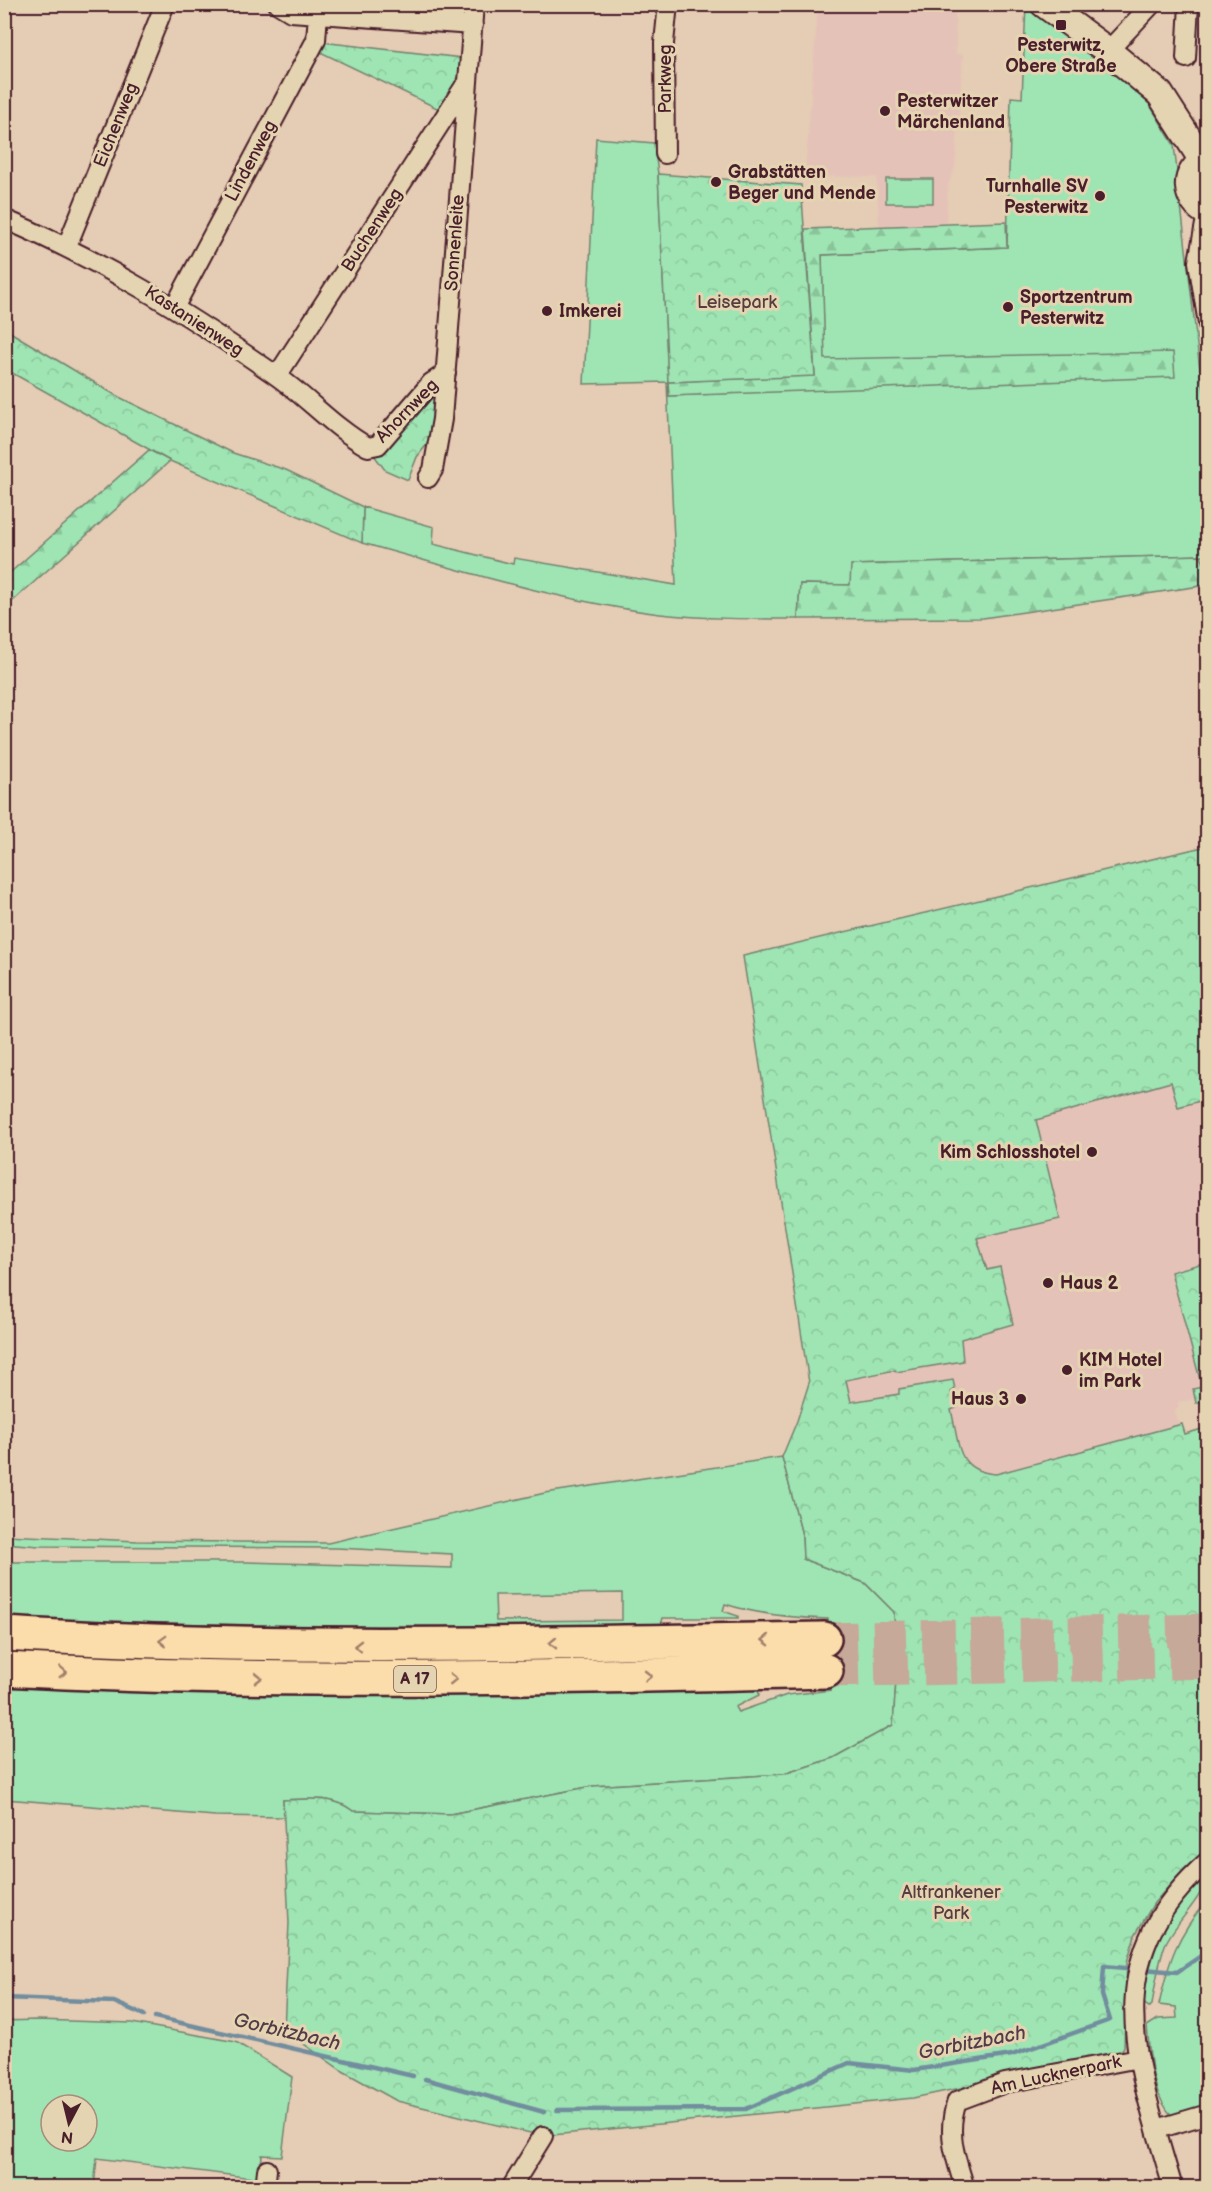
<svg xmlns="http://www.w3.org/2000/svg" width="1212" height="2192" viewBox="0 0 1212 2192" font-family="'Balsamiq Sans',sans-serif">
	<defs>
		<pattern id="forest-firs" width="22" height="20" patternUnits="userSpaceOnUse" patternTransform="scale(1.5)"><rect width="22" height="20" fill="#9ee5b3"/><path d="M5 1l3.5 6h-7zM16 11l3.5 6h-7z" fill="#8ac49a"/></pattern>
		<pattern id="park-crowns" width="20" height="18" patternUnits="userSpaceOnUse" patternTransform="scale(1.5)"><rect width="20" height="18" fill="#9ee5b3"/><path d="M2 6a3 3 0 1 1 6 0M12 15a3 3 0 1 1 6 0" fill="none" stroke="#8ac49a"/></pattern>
	</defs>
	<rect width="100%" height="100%" fill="#e5ccb4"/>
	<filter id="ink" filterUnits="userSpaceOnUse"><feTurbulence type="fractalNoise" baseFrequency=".0167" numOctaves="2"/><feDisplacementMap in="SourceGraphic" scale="12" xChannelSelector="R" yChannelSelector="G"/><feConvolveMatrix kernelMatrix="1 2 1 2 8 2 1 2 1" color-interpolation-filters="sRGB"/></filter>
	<g filter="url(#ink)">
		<path fill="#e5c2b8" d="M818 5H955L956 54 963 55 955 167 948 185 946 224 879 226 877 177 805 176Z
			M1172 1082 1208 1101 1207 1262 1171 1272 1202 1387 1193 1389 1195 1399 1178 1402 1179 1407 1175 1411 1179 1425 996 1474 978 1473 965 1463 899 1389 900 1394 851 1402 846 1380 962 1361 960 1339 1000 1267 987 1270 977 1237 1060 1218 1036 1120Z"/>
		<path fill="#9ee5b3" stroke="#74826f" stroke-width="1.5" fill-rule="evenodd" d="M1026 5 1127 81 1150 105 1174 145 1199 362 1207 406V555L852 565 851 585 800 584 798 619C753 619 705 619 660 614 559 601 460 570 362 543L363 507 434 527 433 544 513 564 514 558 676 585 667 382 584 384 596 138 654 143 658 174 669 396 825 389 822 255 1007 247 1011 97 1022 98Z
			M886 179H933V203H886Z
			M782 1457 802 1535 803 1559 865 1583 894 1612 897 1666 893 1725 833 1758 784 1774 593 1786 450 1814 353 1811C332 1795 308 1799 283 1800L284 1817 215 1816 5 1799V1683L198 1693 406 1696 758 1688 759 1695 735 1707 738 1712 787 1695 831 1690 828 1619C793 1618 759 1615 725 1604L723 1611 738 1616V1618H663L661 1625C442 1628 224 1627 5 1618V1562H246L452 1568V1554L337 1548 39 1546 5 1543V1535L137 1541 328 1543 545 1493ZM622 1593V1620L496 1621 495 1595Z
			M1207 1873C1207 1895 1175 1922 1165 1945 1158 1964 1155 1986 1152 2005L1149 2007 1142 2002C1152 1947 1166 1912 1207 1873Z
			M1207 1900V2109L1174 2118C1151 2096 1150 2056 1147 2026L1158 2019 1177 2018 1176 2007 1159 2005C1169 1959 1177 1936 1207 1900Z
			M37 2020 132 2023 236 2042 292 2077 282 2156 262 2155 260 2179 97 2158 94 2187H5L4 2021ZM51 2105H87V2141H51Z"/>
		<path fill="url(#forest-firs)" stroke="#74826f" stroke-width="1.5" d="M1006 222 1007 247 822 255 825 359 1173 352 1175 377 669 396 668 382 815 375 805 229Z
			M149 450 170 461 5 608 4 578Z
			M1201 555 1207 573V585L983 618 798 619 800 584 850 585 851 565Z"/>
		<path fill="url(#park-crowns)" stroke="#74826f" stroke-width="1.5" d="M321 42 462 58 461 73 439 109 316 50Z
			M658 174 801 185 815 376 668 382Z
			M5 329 117 396 233 453 286 470 363 507 362 543 170 461 5 369Z
			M432 391 436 396 432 438 417 457 408 480 385 470 371 451Z
			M1207 846V1101V1099L1178 1107 1171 1082 1036 1120 1060 1219 977 1238 987 1270 1000 1267 1013 1324 961 1339 963 1361 896 1372 895 1370 846 1380 851 1402 899 1394V1389L953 1380 955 1389 951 1392 956 1408 951 1410C960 1444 955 1471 996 1474L1182 1424 1185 1434 1202 1429 1207 1422V1849L1184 1869 1154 1903 1135 1935 1127 1962 1124 2047 1118 2055 913 2098 543 2136 397 2101 341 2070 284 2030 289 1923 283 1800C308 1799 332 1795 353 1811L450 1814 593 1786 784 1774 833 1758 893 1725 897 1666 894 1612 865 1583 803 1559 802 1535 782 1457 797 1421 809 1383 743 956Z
			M1207 1262 1208 1403H1196L1193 1389 1202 1387 1171 1272Z"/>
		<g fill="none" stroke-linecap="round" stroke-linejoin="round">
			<path stroke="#718d9e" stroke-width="4.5" d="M1144 1969 1177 1972 1208 1951
				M4 1998 114 2002 144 2015
				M155 2017 413 2076
				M425 2079 544 2112
				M557 2110 746 2109 849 2063 914 2070 1012 2055 1110 2020 1102 1995 1104 1966 1136 1969"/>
			<path stroke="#c6a999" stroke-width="33" stroke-dasharray="33 16" stroke-linecap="butt" d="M824 1639 1208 1630
				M826 1671 1208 1662"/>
			<defs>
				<path id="street" d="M278 4 291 12 473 25
					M1108 51 1152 4
					M1186 58 1189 4
					M665 154 664 43 668 4
					M1207 213 1198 262 1208 324
					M4 219C101 260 188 314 274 374 306 396 334 428 368 447L378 445 431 383 446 373
					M67 246 165 4
					M175 306 316 40 318 14
					M277 376 464 87
					M428 478 433 470 442 419 474 4
					M1157 2129 1208 2114
					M265 2188 267 2170
					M511 2188 543 2136
					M965 2188C955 2157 946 2132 957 2101L1005 2083 1139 2058
					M1173 2188C1137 2063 1094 1961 1208 1861"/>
				<path id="secondary" d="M1044 4 1108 51 1160 94 1203 161
					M1208 160C1180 170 1185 202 1208 213"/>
				<path id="highway" d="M4 1634C278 1651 550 1643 824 1639
					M4 1669C278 1684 552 1678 826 1671"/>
			</defs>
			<use href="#street" stroke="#4a1f2b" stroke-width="22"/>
			<use href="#secondary" stroke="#4a1f2b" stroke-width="30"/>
			<use href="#highway" stroke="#4a1f2b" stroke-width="38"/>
			<use href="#street" stroke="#e5d4b1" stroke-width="18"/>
			<use href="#secondary" stroke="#e5d4b1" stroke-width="26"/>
			<use href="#highway" stroke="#faddab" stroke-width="33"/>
		</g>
		<defs><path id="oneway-chevron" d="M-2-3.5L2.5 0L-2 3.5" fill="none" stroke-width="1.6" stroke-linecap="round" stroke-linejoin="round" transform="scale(1.5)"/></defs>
		<g stroke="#a27e6b">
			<use href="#oneway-chevron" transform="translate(766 1640) rotate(179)"/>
			<use href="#oneway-chevron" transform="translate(163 1641) rotate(-178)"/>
			<use href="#oneway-chevron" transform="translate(553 1643) rotate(179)"/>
			<use href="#oneway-chevron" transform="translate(358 1646) rotate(-179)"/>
			<use href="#oneway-chevron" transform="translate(63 1672) rotate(3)"/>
			<use href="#oneway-chevron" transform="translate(648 1676) rotate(-1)"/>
			<use href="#oneway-chevron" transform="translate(258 1678) rotate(1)"/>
			<use href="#oneway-chevron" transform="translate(453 1679) rotate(-1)"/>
		</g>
	</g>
	<g fill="#4a1f2b" stroke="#e5d4b1" stroke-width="2">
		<rect x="1055" y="19" width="12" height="12" rx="3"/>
		<circle cx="885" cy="111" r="6"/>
		<circle cx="716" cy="182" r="6"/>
		<circle cx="1100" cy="196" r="6"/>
		<circle cx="1008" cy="307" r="6"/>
		<circle cx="547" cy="311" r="6"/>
		<circle cx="1092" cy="1152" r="6"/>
		<circle cx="1048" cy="1283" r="6"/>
		<circle cx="1067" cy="1370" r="6"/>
		<circle cx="1021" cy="1399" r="6"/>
	</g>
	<g text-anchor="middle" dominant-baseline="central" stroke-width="6" stroke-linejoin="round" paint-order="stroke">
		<rect fill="#e5d4b1" stroke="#785553" stroke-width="1.5" x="394" y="1666" width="42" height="26" rx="4.5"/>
		<g font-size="16" font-weight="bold" fill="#4a1f2b">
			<text x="415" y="1679">A 17</text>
		</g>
		<g font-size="18" font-weight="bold" fill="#4a1f2b" stroke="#e5d4b1" text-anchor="start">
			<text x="1061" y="45" text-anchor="middle">Pesterwitz,<tspan x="1061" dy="21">Obere Straße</tspan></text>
			<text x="897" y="101">Pesterwitzer<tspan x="897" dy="21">Märchenland</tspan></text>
			<text x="728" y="172">Grabstätten<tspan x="728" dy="21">Beger und Mende</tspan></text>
			<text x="1088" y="186" text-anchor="end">Turnhalle SV<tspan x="1088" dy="21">Pesterwitz</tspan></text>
			<text x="1020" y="297">Sportzentrum<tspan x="1020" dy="21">Pesterwitz</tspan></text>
			<text x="559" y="311">Imkerei</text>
			<text x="1080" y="1152" text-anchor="end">Kim Schlosshotel</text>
			<text x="1060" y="1283">Haus 2</text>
			<text x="1079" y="1360">KIM Hotel<tspan x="1079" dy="21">im Park</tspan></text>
			<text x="1009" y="1399" text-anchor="end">Haus 3</text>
		</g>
		<g font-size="18" fill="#4a1f2b" stroke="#e5d4b1">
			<text transform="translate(665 79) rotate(-90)">Parkweg</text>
			<text transform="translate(116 125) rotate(-68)">Eichenweg</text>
			<text transform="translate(251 161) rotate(-62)">Lindenweg</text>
			<text transform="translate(372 230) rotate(-57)">Buchenweg</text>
			<text transform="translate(455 243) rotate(-86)">Sonnenleite</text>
			<text transform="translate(194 321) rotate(33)">Kastanienweg</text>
			<text transform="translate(407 411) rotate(-46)">Ahornweg</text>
			<text transform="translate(1056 2075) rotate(-12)">Am Lucknerpark</text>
		</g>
		<g font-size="18" fill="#573d3f" stroke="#e5d4b1">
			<text x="737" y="302">Leisepark</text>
			<text x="951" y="1892">Altfrankener<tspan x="951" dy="21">Park</tspan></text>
		</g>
		<g font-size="20" font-style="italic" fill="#543b48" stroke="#e5d4b1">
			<text transform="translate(287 2032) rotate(13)">Gorbitzbach</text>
			<text transform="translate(972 2043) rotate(-11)">Gorbitzbach</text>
		</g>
	</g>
	<rect width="1212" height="2192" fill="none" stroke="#e5d4b1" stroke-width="24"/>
	<rect x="12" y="12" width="1188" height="2168" fill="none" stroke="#4a1f2b" stroke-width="2" filter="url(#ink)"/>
	<g transform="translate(69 2123) rotate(187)"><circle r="28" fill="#e5d4b1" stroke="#a78c7b" stroke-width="1.5"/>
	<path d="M0-4.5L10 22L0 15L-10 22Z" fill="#4a1f2b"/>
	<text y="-9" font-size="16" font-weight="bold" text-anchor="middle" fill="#4a1f2b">N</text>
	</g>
</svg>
